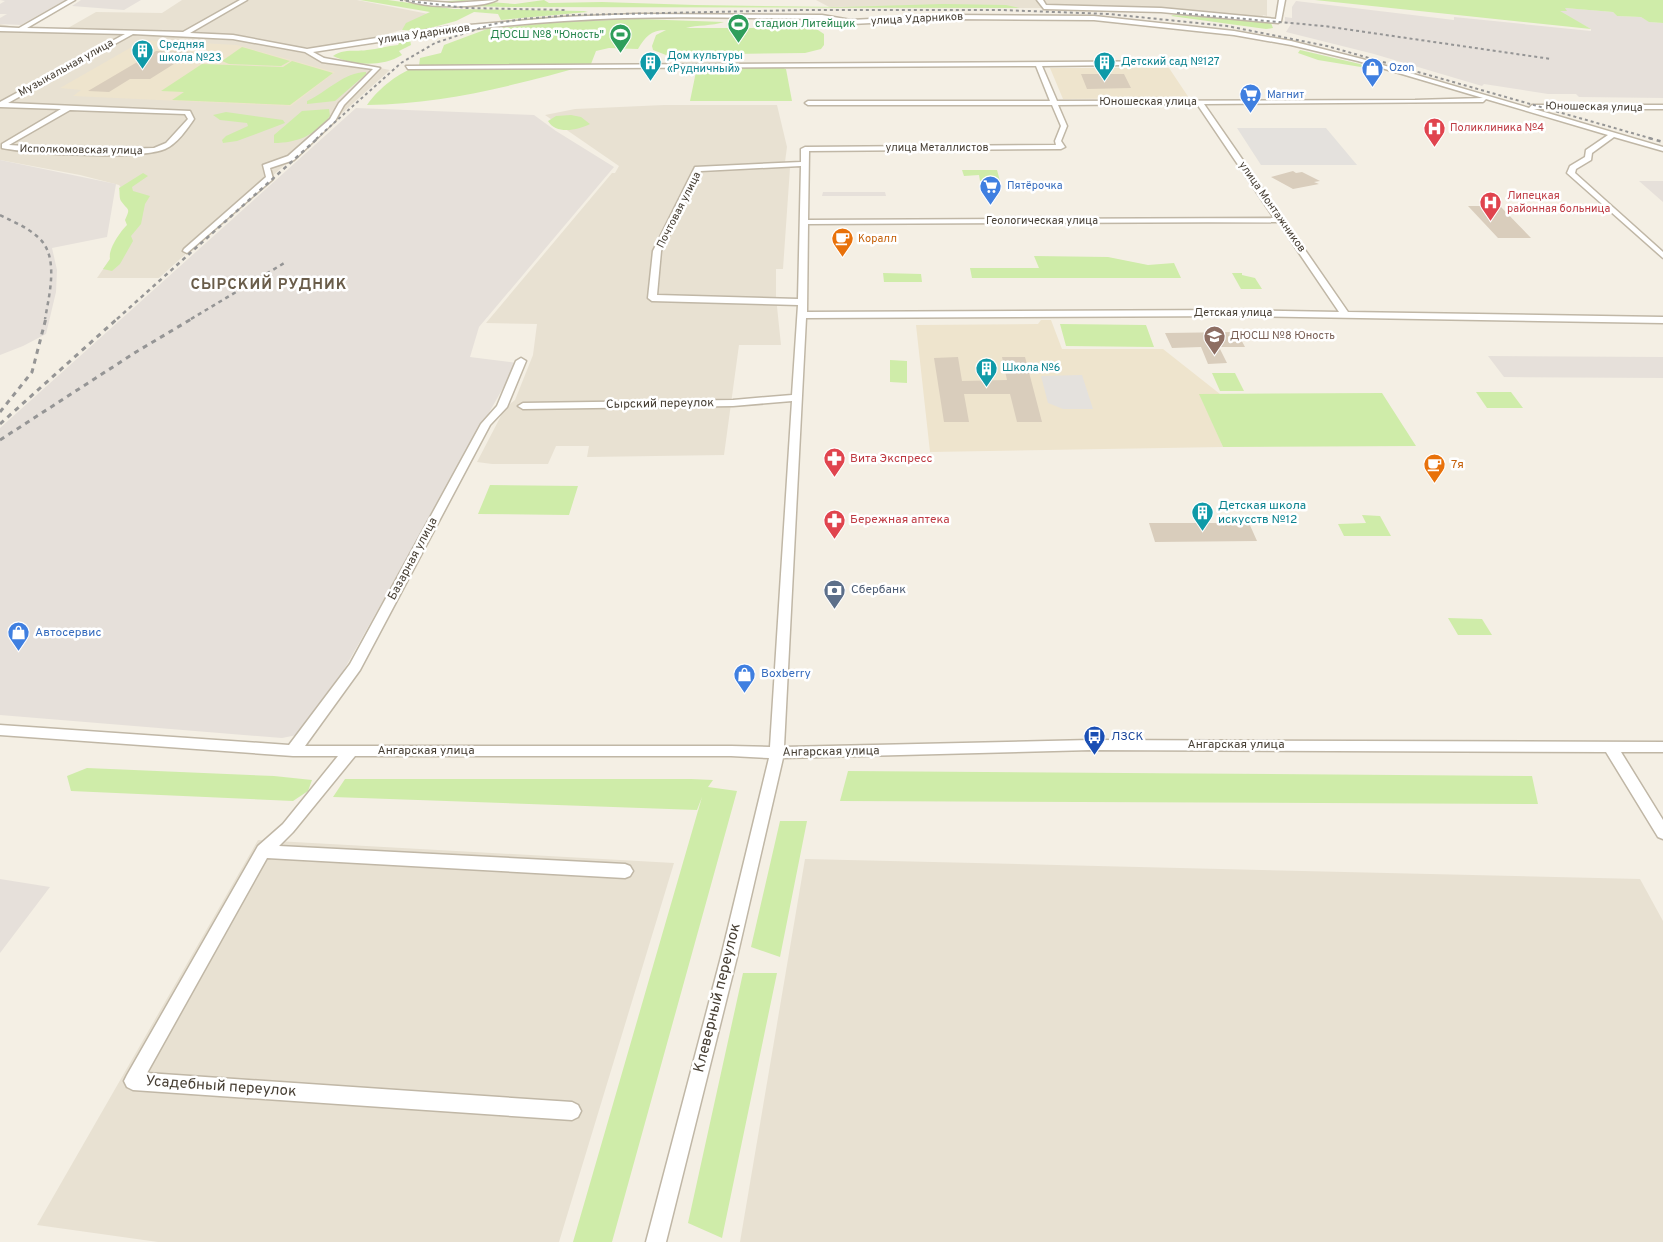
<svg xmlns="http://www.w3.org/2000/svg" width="1663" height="1242" viewBox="0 0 1663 1242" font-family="Overpass,sans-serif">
	<rect width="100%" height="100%" fill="#f4efe4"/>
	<path fill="#e8e1d2" d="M182 0H357L444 17 371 39 318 47H291L252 37 193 32 68 28 96 12 162 13Z
		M816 0H1267V16L1263 15 1262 17 1278 21 1151 10 1044 8H831Z
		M0 24 34 31 140 33 241 41 390 70 159 278H97L141 214 119 185 80 175 0 160Z
		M664 105H777L787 147 785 162 790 168 783 269H776V297L781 345H739L724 455 587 457 589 446H556L548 464H492L477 462 505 408 515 400 533 355 537 324 486 323 612 173H615L619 166 545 115 575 109Z
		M258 840 674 863 559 1242H158L37 1225Z
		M805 859 1640 879 1663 921V1242H740Z"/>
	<path fill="#e6e0da" d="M0 0H65L21 25 0 24V18L7 14H0V4L5 1Z
		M81 0H141L124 10 72 6Z
		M1296 1 1454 20V17L1591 31V29L1558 11 1564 8 1578 9 1613 12 1617 16 1641 17 1650 22 1663 23V98L1579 97 1576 94H1548L1484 84 1482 86 1374 54 1286 32 1291 24 1285 23V17L1292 18V7Z
		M356 108 534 115 556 131 614 167 479 327 470 357 517 363 332 691 297 735 282 738 0 715V428Z
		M0 160 116 184 107 237 52 248 57 270 56 292 46 334 23 346 0 355Z
		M1639 181H1663V202Z
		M823 192H885L886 196H822Z
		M1488 356 1663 357V378L1504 377Z
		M0 879 50 887 0 953Z"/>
	<path fill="#eee4cd" d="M144 40 237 45 335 72 291 106 73 96 81 90 60 88Z
		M1050 68H1169L1189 98 1063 99Z
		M1041 320H1051L1062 349H1163L1220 394H1200L1223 447 930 452 916 325 1038 324Z"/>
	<path fill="#cfeca9" d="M360 0H388L454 9 584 11 588 12 501 20 498 14 474 12 456 21 419 31 402 30 406 23 430 12Z
		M462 0 515 4 544 0 549 3 602 2 695 5 841 7 943 4 1006 5 1020 8 509 7 461 6 437 2Z
		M1315 0H1663V23L1649 22 1641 17 1617 16 1613 12 1565 8 1567 11H1560L1591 29Z
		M1173 15 1262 21 1271 23 1273 28 1266 29 1171 16Z
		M638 19 724 22C712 26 697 25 686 28H810L818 30 824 34V45L821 49 805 53 666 55 653 50 652 46 656 35 666 30C651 30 645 37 638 49L609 48 596 51 591 64C517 85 443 104 367 105 379 88 399 72 419 66L420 58 441 53 444 45 487 29 560 22Z
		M410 39 411 45 399 51 402 55C382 67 354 66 333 56 344 48 355 52 367 50 378 49 387 46 398 45L401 40Z
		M242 47 290 61 281 66 229 64 222 61Z
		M1300 50 1360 64 1367 68 1318 60 1298 53Z
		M292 61 333 73 290 105 172 100 184 92 161 91 202 64 283 67Z
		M778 66 786 69 792 101H690L697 67Z
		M366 72V74L335 101 307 104V101C327 92 344 72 366 72Z
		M329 109 330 116C316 135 297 143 274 143V135L302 111Z
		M226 112 283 120 285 123 237 141 223 143 222 140 226 136 248 126 247 123 220 120 213 115Z
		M571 115 581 117 590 124C578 130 556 135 548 121L556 116Z
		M962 170H997L1000 181H980L979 175 964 176Z
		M143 173 148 176 132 187 133 191 150 196 145 204 141 224 131 236 133 241 120 264 112 271 103 269 110 259C108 249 120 232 127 225L125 220C131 207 128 211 121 201 119 198 120 192 119 188Z
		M1034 256 1108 257 1148 265 1174 263 1181 278H972L970 268H1039Z
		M883 273 921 274 922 282H884Z
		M1232 273H1242V275L1255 278 1262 289H1241Z
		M1060 324 1146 325 1154 347 1066 346Z
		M890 360 907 361V383L890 382Z
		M1212 373H1235L1244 391H1220Z
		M1476 392H1511L1523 408H1487Z
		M1382 393 1416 446 1223 447 1199 394Z
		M490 485 578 486 569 515 478 514Z
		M1362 515 1380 516 1391 536H1344L1338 524 1366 523Z
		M1448 618 1482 619 1492 635H1458Z
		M87 768 274 776 312 780 308 791 293 801 71 791 67 776Z
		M848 771 1532 776 1538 804 840 801Z
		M345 779H691L713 780 708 787 737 791 612 1242H573L702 797 697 810 333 797Z
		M780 821H807L780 957 751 947Z
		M743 973H777L722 1238 688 1223Z"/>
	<path fill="#e4e1dd" d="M1237 128H1326L1357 165H1261Z
		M1082 375 1093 409H1063L1048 403 1041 376Z"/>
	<path fill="#d9cdbc" d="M156 51 193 52 150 79H130L109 92 88 91Z
		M1081 74H1124L1131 88 1087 89Z
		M1293 171 1296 173 1302 172 1320 181 1314 182 1319 184 1293 189 1271 177Z
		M1468 206H1500L1531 238H1498Z
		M1237 332 1245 347H1219L1227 363 1208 364 1201 347 1172 348 1165 333Z
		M958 357 962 381 1007 380 1002 357H1025L1042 422H1017L1010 394H964L969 422H944L934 358Z
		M1149 523H1249L1257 541 1155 542Z"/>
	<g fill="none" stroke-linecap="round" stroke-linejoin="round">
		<defs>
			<path id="minor" d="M68 0H75L27 28 183 32 240 0H247L190 33 233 35 307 49 446 27 564 17 636 14 822 15 851 20 951 15 1094 16 1234 31 1291 41 1362 59 1529 108 1532 105H1663V109H1534L1663 147V151L1614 137 1592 153 1591 160 1576 169 1575 173 1663 252V258L1567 173 1570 166 1585 157 1586 150 1608 135 1486 99 1483 102 1204 104 1348 312 1663 317V323L1238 316 806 318 784 747 1091 740 1663 742V752H1621L1663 820V839L1658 837 1606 752 1091 750 783 758 737 957 666 1242H646L721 957 769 758 731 756H355L293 832 279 846 625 864 630 866 633 871 630 876 625 878 267 858 147 1073 572 1102 578 1105 581 1111 578 1117 572 1120 133 1090 127 1087 124 1081 127 1075 258 846 283 824 338 756H293L0 735V725L289 745 350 664 481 424 497 406 516 361 521 358 526 361 507 407 490 425 360 670 305 746H731L770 747 792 401 733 406 523 409 518 406 523 403 733 400 792 395 798 305 652 301 648 298 653 251 695 167 801 162V149L805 147 1056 145 1055 141 1061 126 1052 105H808L805 103 808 101H1050L1036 66 408 69 406 66 1205 61 1207 64 1042 66 1057 101 1415 100 1483 98 1358 61 1291 45 1234 35 1094 20 951 19 851 24 822 19C736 18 650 15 564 21 480 26 396 39 313 52L324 58 380 68 344 105 335 121 294 160 270 168 273 179 187 253 183 251 184 249 266 177 263 165 288 156 330 119 339 103 373 69 322 62 305 52 233 39 133 34 8 103 190 111 194 119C187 129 177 144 165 149 139 160 32 154 2 148V144L61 109 0 107V102L125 34 0 31V27L19 28ZM1197 104 1274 218 808 220 809 151 1061 149 1065 147 1061 141 1067 126 1058 105ZM70 110 185 114 188 119 166 143 154 148 88 150 9 145ZM801 166 798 299 657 295 661 251 701 171ZM1278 222 1339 312 1238 310 807 312 808 224Z
				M406 0 452 3 497 0C480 9 423 8 406 0Z
				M1037 0H1043L1046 5 1161 8 1276 19 1279 0H1285L1281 21 1278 23 1161 12 1044 9Z"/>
		</defs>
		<use href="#minor" stroke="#c0b7a6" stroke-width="3"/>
		<use href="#minor" fill="#fff" fill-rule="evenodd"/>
		<path stroke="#959595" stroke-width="2" stroke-dasharray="3 3" stroke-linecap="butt" d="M400 0 467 8 565 10
			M1177 13 1324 26 1551 59
			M316 139 401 63 435 43 493 24 522 19 573 15 803 10H1001L1109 14 1227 26 1327 46 1653 139"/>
		<path stroke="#959595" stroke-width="2.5" stroke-dasharray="4 4" stroke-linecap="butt" d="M1649 138 1663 142
			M0 215C14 222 29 228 40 239 59 258 49 296 45 319
			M117 319 318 138
			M191 319 286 262"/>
		<path stroke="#959595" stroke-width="3" stroke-dasharray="5 5" stroke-linecap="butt" d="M0 412 32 372 46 318
			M0 424 118 318
			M0 440 136 352 193 318"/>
	</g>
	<defs>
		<symbol id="stadium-pin" viewBox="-11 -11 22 30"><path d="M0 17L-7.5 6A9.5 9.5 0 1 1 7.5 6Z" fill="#2e9e5b" stroke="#fff"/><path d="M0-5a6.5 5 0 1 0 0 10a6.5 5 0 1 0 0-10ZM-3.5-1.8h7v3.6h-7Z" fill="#fff"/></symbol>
		<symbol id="building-pin" viewBox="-11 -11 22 30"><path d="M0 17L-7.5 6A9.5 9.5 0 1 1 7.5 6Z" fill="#0f9aa8" stroke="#fff"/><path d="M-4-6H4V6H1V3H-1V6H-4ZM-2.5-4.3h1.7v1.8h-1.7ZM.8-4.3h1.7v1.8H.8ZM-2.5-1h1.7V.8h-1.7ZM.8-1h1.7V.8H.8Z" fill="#fff"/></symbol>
		<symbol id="shop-pin" viewBox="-11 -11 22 30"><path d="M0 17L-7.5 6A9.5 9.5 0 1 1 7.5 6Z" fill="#3f7fe0" stroke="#fff"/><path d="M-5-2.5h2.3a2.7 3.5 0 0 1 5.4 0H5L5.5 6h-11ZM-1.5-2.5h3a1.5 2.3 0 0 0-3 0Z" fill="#fff"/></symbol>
		<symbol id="supermarket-pin" viewBox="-11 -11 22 30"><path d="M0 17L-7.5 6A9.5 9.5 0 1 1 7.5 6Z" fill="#3f7fe0" stroke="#fff"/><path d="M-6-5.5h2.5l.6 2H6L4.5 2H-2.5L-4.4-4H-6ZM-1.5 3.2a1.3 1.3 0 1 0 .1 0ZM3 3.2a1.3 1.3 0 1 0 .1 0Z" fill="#fff"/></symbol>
		<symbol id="hospital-pin" viewBox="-11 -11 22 30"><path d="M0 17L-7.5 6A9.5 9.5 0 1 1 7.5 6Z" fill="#e0444e" stroke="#fff"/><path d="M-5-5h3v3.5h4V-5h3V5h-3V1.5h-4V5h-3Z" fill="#fff"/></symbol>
		<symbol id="cafe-pin" viewBox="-11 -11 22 30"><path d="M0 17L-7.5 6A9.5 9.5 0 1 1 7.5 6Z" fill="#e8710a" stroke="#fff"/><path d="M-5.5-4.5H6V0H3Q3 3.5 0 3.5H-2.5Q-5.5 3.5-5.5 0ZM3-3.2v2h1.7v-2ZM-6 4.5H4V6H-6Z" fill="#fff"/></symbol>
		<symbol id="school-pin" viewBox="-11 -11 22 30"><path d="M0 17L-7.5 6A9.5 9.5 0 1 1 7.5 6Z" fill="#8d6e63" stroke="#fff"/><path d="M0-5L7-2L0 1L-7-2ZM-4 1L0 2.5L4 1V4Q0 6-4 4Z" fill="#fff"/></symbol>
		<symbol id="pharmacy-pin" viewBox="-11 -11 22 30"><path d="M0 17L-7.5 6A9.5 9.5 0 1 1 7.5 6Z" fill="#e0444e" stroke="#fff"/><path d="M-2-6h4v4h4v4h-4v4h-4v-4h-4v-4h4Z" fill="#fff"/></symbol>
		<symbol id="bank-pin" viewBox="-11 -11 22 30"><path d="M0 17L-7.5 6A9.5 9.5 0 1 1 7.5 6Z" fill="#5c6f8a" stroke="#fff"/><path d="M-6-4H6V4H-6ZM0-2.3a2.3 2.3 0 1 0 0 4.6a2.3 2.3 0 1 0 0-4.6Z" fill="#fff"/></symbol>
		<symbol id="bus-pin" viewBox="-11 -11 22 30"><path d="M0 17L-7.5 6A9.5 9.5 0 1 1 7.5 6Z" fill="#1a4fb4" stroke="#fff"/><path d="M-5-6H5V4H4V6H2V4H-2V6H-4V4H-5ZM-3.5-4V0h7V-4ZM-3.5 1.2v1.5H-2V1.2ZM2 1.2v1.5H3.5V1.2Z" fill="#fff"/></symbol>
	</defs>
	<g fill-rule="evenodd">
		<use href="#stadium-pin" x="726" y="12" width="25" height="34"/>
		<use href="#stadium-pin" x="608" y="22" width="25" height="34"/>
		<use href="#building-pin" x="130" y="38" width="25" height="34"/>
		<use href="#building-pin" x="638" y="50" width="25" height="34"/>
		<use href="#building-pin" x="1092" y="50" width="25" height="34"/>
		<use href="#shop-pin" x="1360" y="56" width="25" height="34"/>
		<use href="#supermarket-pin" x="1238" y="82" width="25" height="34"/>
		<use href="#hospital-pin" x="1422" y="116" width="25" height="34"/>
		<use href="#supermarket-pin" x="978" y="174" width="25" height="34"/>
		<use href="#hospital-pin" x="1478" y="190" width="25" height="34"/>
		<use href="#cafe-pin" x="830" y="226" width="25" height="34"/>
		<use href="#school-pin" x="1202" y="324" width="25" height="34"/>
		<use href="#building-pin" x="974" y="356" width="25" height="34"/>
		<use href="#pharmacy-pin" x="822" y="446" width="25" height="34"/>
		<use href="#cafe-pin" x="1422" y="452" width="25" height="34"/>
		<use href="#building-pin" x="1190" y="500" width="25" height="34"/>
		<use href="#pharmacy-pin" x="822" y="508" width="25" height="34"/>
		<use href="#bank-pin" x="822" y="578" width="25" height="34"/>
		<use href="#shop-pin" x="6" y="620" width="25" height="34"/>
		<use href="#shop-pin" x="732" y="662" width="25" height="34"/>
		<use href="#bus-pin" x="1082" y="724" width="25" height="34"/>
	</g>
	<g text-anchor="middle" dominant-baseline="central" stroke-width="5" stroke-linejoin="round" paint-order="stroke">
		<g font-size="11" fill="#473f34" stroke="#fff">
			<text transform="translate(917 19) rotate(-3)">улица Ударников</text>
			<text transform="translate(424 34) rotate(-8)">улица Ударников</text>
			<text transform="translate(66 68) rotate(-29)">Музыкальная улица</text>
			<text x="1148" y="102">Юношеская улица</text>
			<text transform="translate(1594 107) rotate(1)">Юношеская улица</text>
			<text x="937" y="148">улица Металлистов</text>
			<text transform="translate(81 150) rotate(1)">Исполкомовская улица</text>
			<text transform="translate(1272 207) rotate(55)">улица Монтажников</text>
			<text transform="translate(679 210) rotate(-63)">Почтовая улица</text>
			<text x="1042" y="221">Геологическая улица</text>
			<text x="1233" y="313">Детская улица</text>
		</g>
		<g font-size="11" fill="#27864d" stroke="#fff" text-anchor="start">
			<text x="755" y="24">стадион Литейщик</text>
			<text x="604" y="35" text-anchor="end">ДЮСШ №8 "Юность"</text>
		</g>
		<g font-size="11" fill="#0d838f" stroke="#fff" text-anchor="start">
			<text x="159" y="45">Средняя<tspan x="159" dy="13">школа №23</tspan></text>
			<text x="667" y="56">Дом культуры<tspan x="667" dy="13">«Рудничный»</tspan></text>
			<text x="1121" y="62">Детский сад №127</text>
			<text x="1002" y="368">Школа №6</text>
		</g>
		<g font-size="11" fill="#366cbe" stroke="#fff" text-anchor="start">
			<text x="1389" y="68">Ozon</text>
			<text x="1267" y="95">Магнит</text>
			<text x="1007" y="186">Пятёрочка</text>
		</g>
		<g font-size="11" fill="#be3a42" stroke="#fff" text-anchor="start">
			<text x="1450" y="128">Поликлиника №4</text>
			<text x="1507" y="196">Липецкая<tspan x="1507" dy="13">районная больница</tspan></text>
		</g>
		<g font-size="11" fill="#c56008" stroke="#fff" text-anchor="start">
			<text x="858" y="239">Коралл</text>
		</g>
		<g font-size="11" fill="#785e54" stroke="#fff" text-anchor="start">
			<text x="1230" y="336">ДЮСШ №8 Юность</text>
		</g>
		<g font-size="12" fill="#473f34" stroke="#fff">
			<text transform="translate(660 404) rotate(-1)">Сырский переулок</text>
			<text transform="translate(413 559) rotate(-62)">Базарная улица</text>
			<text x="1236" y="745">Ангарская улица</text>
			<text x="426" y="751">Ангарская улица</text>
			<text transform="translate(831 752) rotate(-1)">Ангарская улица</text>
		</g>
		<g font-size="12" fill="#be3a42" stroke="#fff" text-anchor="start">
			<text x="850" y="459">Вита Экспресс</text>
			<text x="850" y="520">Бережная аптека</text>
		</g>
		<g font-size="12" fill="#c56008" stroke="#fff" text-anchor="start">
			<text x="1451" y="465">7я</text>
		</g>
		<g font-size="12" fill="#0d838f" stroke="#fff" text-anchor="start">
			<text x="1218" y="506">Детская школа<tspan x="1218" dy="14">искусств №12</tspan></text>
		</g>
		<g font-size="12" fill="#4e5e75" stroke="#fff" text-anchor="start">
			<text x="851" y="590">Сбербанк</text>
		</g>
		<g font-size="12" fill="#366cbe" stroke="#fff" text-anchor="start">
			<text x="35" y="633">Автосервис</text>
			<text x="761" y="674">Boxberry</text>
		</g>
		<g font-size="12" fill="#164399" stroke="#fff" text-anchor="start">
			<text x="1111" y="737">ЛЗСК</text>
		</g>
		<g font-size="15" font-weight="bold" letter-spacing="1" fill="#6a5d4a" stroke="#fff">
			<text x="269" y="285">СЫРСКИЙ РУДНИК</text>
		</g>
		<g font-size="15" fill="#473f34" stroke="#fff">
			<text transform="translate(718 998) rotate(-76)">Клеверный переулок</text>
			<text transform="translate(221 1087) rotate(4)">Усадебный переулок</text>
		</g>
	</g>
</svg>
